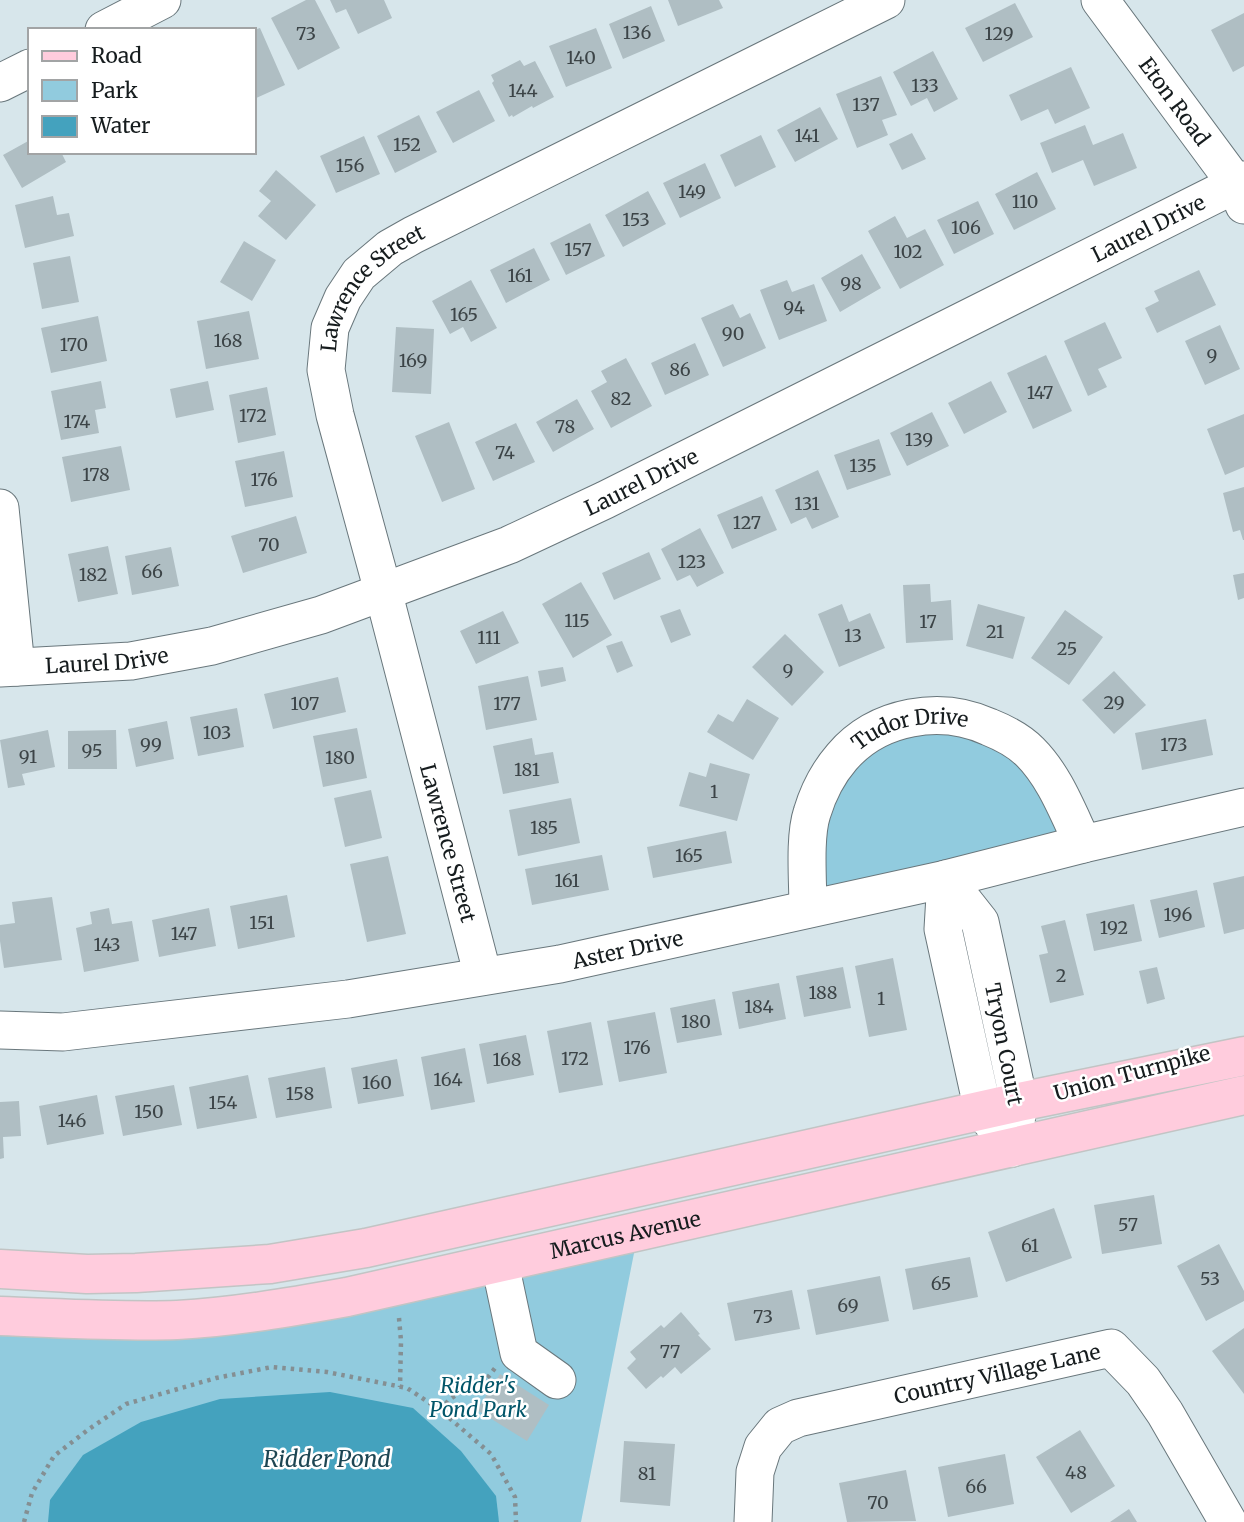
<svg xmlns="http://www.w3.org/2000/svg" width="1244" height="1522" viewBox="0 0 1244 1522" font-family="Merriweather,serif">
	<rect width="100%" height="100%" fill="#d7e6eb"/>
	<path fill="#91cbde" d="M876 730 1008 735 1083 844 947 878 980 922 1019 1102 983 1111 946 879 808 909V832Z
		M638 1233 581 1522H0V1317L139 1321Z"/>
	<path fill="#44a2be" d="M330 1392 413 1408 461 1451 496 1496 499 1522H48L50 1500 83 1455 141 1422 220 1399Z"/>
	<path fill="#afbec3" d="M306 0H315L340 48 298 70 271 18Z
		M330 0H384L392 18 358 34 346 9 336 13Z
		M668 0H719L723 8 678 26Z
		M1015 3 1033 37 983 62 965 28Z
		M651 6 665 41 623 59 609 24Z
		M1244 13V66L1233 72 1211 30Z
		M260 28 285 85 254 99V30Z
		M596 28 612 68 566 87 549 46Z
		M933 51 958 99 934 112 927 98 911 106 893 72Z
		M520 60 524 66 535 61 554 97 533 108 532 106 513 117 512 115 509 117 492 83 494 81 491 75Z
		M1071 67 1090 108 1055 124 1048 109 1021 121 1009 95Z
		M881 76 897 115 882 120 888 135 857 148 836 94Z
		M479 90 495 121 453 143 436 112Z
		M820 107 838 139 795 162 777 130Z
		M419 115 437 152 395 173 377 136Z
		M1085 125 1093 145 1123 133 1137 168 1094 186 1083 160 1052 173 1040 143Z
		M912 133 926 159 902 170 889 144Z
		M761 135 776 167 735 187 720 155Z
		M364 136 380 174 336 193 320 156Z
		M30 140V152H61L66 162 22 188 3 155Z
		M705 163 721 198 680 218 663 183Z
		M276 170 316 205 286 240 258 216 271 201 259 191Z
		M1037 172 1056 209 1014 230 995 194Z
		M648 191 666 224 623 247 605 215Z
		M53 196 57 215 69 213 74 236 25 248 15 205Z
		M978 201 994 234 954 254 937 220Z
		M895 216 907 238 925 229 944 265 900 289 868 231Z
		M590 223 605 256 566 275 550 243Z
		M244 241 276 260 252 301 220 282Z
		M534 248 550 280 506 303 490 270Z
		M862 254 881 288 840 312 821 278Z
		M70 256 79 302 42 309 33 263Z
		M1199 270 1216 305 1157 333 1145 308 1159 301 1154 291Z
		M471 280 497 328 471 342 463 327 450 334 432 301Z
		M787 280 792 292 814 284 827 321 779 340 760 290Z
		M733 304 740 318 750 313 766 348 723 367 701 318Z
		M249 311 259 359 206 369 197 321Z
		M98 316 107 361 51 373 41 328Z
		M1105 322 1122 358 1098 369 1107 387 1088 396 1064 341Z
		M1220 325 1240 369 1205 385 1185 341Z
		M396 327 434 329 431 394 392 392Z
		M695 343 709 375 665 395 651 363Z
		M1046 355 1072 411 1033 429 1007 373Z
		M626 358 652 406 611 428 591 391 607 382 601 371Z
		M101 381 106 408 95 410 99 433 61 440 51 391Z
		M208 381 214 410 176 418 170 389Z
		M991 381 1007 412 964 434 948 403Z
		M267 387 276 435 238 443 229 395Z
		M577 399 594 429 553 452 536 422Z
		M932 412 949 446 907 466 890 433Z
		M1244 414V467L1225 475 1207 429Z
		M449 422 475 489 442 502 415 436Z
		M516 423 535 462 493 481 475 442Z
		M879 439 891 475 847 490 834 455Z
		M121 446 130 490 71 502 62 457Z
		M284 451 293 497 245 507 235 461Z
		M818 470 839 517 812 529 806 517 791 524 775 490Z
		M1244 487V540H1243L1240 530 1233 532 1223 493Z
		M762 496 777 530 732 549 717 515Z
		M296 516 307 553 243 573 231 536Z
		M700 528 724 573 697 587 690 575 677 581 661 549Z
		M108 546 118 594 78 602 68 554Z
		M171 547 179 586 132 595 125 556Z
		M649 552 661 579 614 600 602 573Z
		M1244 573V598L1238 600 1233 575Z
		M581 582 612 635 573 658 542 604Z
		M930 584 931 602 951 600 953 640 906 643 903 585Z
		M842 604 849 622 870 613 885 648 839 667 818 614Z
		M978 604 1025 617 1013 659 966 646Z
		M680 609 691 635 671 643 660 616Z
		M1065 610 1103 637 1069 685 1031 658Z
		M503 611 519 643 476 664 460 631Z
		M785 634 824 672 792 706 752 667Z
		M622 641 633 666 617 673 606 646Z
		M563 667 566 681 541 687 538 671Z
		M1114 671 1146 705 1114 734 1082 700Z
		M528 676 537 720 486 730 478 686Z
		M338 677 346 712 273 729 264 694Z
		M747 699 779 718 753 760 707 732 718 714 733 722Z
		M237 708 244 747 198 756 190 717Z
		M1206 719 1213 755 1142 770 1135 733Z
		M167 721 174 759 136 767 128 729Z
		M357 728 367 778 323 787 313 736Z
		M48 730 55 767 22 774 25 785 8 788 0 740Z
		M116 730 117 769H68V731Z
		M532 738 535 755 553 752 559 783 503 794 493 746Z
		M710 763 750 774 737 821 679 806 689 772 706 777Z
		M371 790 382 838 345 847 334 798Z
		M571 798 580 843 518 856 509 810Z
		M726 831 732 863 653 878 647 847Z
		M602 855 609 890 532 905 525 869Z
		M388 856 406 934 367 942 350 864Z
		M1244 876V929L1224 934 1213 883Z
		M1197 890 1205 927 1159 938 1150 900Z
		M287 895 295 937 238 949 230 906Z
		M52 897 62 960 4 968 0 941V925L15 923 12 902Z
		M1134 904 1142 941 1094 951 1086 914Z
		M109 908 112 924 132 921 139 961 84 972 76 928 92 924 90 912Z
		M209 908 216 946 159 957 152 920Z
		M1065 920 1084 995 1050 1003 1039 955 1048 953 1041 926Z
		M893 958 907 1030 869 1037 855 966Z
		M843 967 851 1008 804 1017 796 976Z
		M1157 967 1165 999 1147 1004 1139 971Z
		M779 983 786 1019 739 1029 732 992Z
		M715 999 722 1035 677 1043 670 1008Z
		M655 1012 667 1073 619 1082 607 1021Z
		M591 1022 603 1085 559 1093 547 1031Z
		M526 1035 534 1075 487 1084 479 1044Z
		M465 1048 475 1102 431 1110 421 1057Z
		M397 1059 404 1096 358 1104 351 1068Z
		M325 1067 332 1108 276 1118 268 1078Z
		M248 1075 257 1118 197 1129 189 1087Z
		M174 1085 182 1125 123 1136 115 1096Z
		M97 1095 104 1134 47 1145 39 1106Z
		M19 1101 21 1136 3 1137 4 1158 0 1159V1102Z
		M1154 1195 1162 1244 1102 1254 1094 1205Z
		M1054 1208 1072 1258 1006 1282 988 1232Z
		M1219 1244 1244 1291V1301L1206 1321 1177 1266Z
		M970 1257 978 1297 913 1310 905 1269Z
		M880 1276 889 1321 816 1335 807 1290Z
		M792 1290 800 1329 735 1341 727 1303Z
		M681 1312 700 1334 698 1335 711 1349 681 1374 675 1367 663 1378 661 1376 646 1389 627 1368 636 1359 630 1352 661 1325 664 1328Z
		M1244 1328V1394L1212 1351Z
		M500 1374 549 1405 527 1441 477 1410Z
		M1080 1430 1115 1486 1071 1513 1036 1457Z
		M624 1441 675 1444 670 1506 620 1502Z
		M1005 1454 1014 1504 948 1517 938 1467Z
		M906 1470 916 1521 847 1522 839 1483Z
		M1129 1509 1137 1522H1110Z"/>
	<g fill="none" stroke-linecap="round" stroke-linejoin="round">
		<defs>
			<g id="minor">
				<path id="s1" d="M1100 0 1236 184 1244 205"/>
				<path d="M104 30 162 0"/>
				<path d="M0 83 30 68"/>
				<path d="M0 508 16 667"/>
				<path id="s2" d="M0 668 131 661 212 646 321 615 509 545 605 500 1244 180"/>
				<path d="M946 879 980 922 1019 1102 1012 1148 983 1111 943 929Z"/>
				<path id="s3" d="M808 909C808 882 804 837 812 813 818 793 829 772 842 757 878 715 941 705 989 727 1004 733 1019 741 1030 752 1055 777 1068 813 1083 844"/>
				<path id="s4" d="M483 976 383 591 335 415 326 370 330 328 343 298 359 274 390 248 413 235 886 0"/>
				<path id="s5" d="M0 1030 63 1032 348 999 560 964 946 879 1083 844 1244 807"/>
				<path d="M500 1264 519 1353 557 1380"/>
				<path id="s6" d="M753 1522 755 1472 763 1447 780 1426 798 1418 1111 1348 1143 1381 1165 1413 1228 1522"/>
			</g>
			<g id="major">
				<path d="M0 1269 87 1274 136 1273 270 1264 366 1248 1019 1102 1244 1056"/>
				<path id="s7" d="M0 1316C59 1318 118 1322 177 1320 234 1317 291 1307 347 1297L1244 1095"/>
			</g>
		</defs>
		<use href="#minor" stroke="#69777c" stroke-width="39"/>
		<use href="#major" stroke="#c2c4c4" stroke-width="41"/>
		<path stroke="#848f93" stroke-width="4.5" stroke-dasharray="3.5 5" stroke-linecap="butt" d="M399 1318 401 1341 400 1387
			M440 1410 449 1400 464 1389 482 1385 495 1368
			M24 1522 32 1493 54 1456 89 1429 126 1404 216 1378 272 1367 327 1372 407 1388 440 1410 491 1454 515 1497 516 1522"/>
		<use href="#minor" stroke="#fff" stroke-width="37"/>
		<use href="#major" stroke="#fcd" stroke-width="38"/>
	</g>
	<g text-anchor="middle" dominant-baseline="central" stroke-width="5" stroke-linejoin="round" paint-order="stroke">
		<g font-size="18" fill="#3c4447">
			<text x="637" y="32">136</text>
			<text x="306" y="33">73</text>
			<text x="999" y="33">129</text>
			<text x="581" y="57">140</text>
			<text x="925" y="85">133</text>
			<text x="523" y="90">144</text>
			<text x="866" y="104">137</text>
			<text x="807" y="135">141</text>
			<text x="407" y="144">152</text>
			<text x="350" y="165">156</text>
			<text x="692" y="191">149</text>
			<text x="1025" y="201">110</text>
			<text x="636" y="219">153</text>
			<text x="966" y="227">106</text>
			<text x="578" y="249">157</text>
			<text x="908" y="251">102</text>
			<text x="520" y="275">161</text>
			<text x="851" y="283">98</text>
			<text x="794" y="307">94</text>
			<text x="464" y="314">165</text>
			<text x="733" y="333">90</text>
			<text x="228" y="340">168</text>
			<text x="74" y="344">170</text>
			<text x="1212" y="355">9</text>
			<text x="413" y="360">169</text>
			<text x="680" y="369">86</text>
			<text x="1040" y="392">147</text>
			<text x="621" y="398">82</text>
			<text x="253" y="415">172</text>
			<text x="77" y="421">174</text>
			<text x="565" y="426">78</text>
			<text x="919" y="439">139</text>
			<text x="505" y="452">74</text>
			<text x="863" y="465">135</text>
			<text x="96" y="474">178</text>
			<text x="264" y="479">176</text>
			<text x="807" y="503">131</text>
			<text x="747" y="522">127</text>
			<text x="269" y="544">70</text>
			<text x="692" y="561">123</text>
			<text x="152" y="571">66</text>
			<text x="93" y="574">182</text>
			<text x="577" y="620">115</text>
			<text x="928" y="621">17</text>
			<text x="995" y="631">21</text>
			<text x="853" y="635">13</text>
			<text x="489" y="637">111</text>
			<text x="1067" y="648">25</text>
			<text x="788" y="670">9</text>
			<text x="1114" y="702">29</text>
			<text x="305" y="703">107</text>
			<text x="507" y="703">177</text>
			<text x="217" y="732">103</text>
			<text x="151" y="744">99</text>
			<text x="1174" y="744">173</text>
			<text x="92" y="750">95</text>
			<text x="28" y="756">91</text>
			<text x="340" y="757">180</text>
			<text x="527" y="769">181</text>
			<text x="714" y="791">1</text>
			<text x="544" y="827">185</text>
			<text x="689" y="855">165</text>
			<text x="567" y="880">161</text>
			<text x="1178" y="914">196</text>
			<text x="262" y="922">151</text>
			<text x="1114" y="927">192</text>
			<text x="184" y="933">147</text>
			<text x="107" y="944">143</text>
			<text x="1061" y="975">2</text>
			<text x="823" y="992">188</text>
			<text x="881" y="998">1</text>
			<text x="759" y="1006">184</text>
			<text x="696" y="1021">180</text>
			<text x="637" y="1047">176</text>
			<text x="575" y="1058">172</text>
			<text x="507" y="1059">168</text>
			<text x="448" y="1079">164</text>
			<text x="377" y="1082">160</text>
			<text x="300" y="1093">158</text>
			<text x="223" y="1102">154</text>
			<text x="149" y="1111">150</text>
			<text x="72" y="1120">146</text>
			<text x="1128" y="1224">57</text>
			<text x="1030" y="1245">61</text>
			<text x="1210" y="1278">53</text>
			<text x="941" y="1283">65</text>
			<text x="848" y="1305">69</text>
			<text x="763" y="1316">73</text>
			<text x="670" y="1351">77</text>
			<text x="1076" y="1472">48</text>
			<text x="647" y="1473">81</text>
			<text x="976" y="1486">66</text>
			<text x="878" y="1502">70</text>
		</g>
		<g font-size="21" fill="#161c1e" stroke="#fff">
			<text stroke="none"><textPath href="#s1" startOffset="126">Eton Road</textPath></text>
			<text stroke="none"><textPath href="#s2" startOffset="1241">Laurel Drive</textPath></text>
			<text stroke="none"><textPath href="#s4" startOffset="726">Lawrence Street</textPath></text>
			<text stroke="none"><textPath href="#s2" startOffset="674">Laurel Drive</textPath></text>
			<text stroke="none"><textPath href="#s2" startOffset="107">Laurel Drive</textPath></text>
			<text stroke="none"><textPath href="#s3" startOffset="238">Tudor Drive</textPath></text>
			<text transform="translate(448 843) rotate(75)">Lawrence Street</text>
			<text stroke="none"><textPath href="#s5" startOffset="634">Aster Drive</textPath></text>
			<text transform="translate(1004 1044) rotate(79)">Tryon Court</text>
			<text transform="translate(1132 1073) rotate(-15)">Union Turnpike</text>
			<text stroke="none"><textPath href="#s7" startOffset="634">Marcus Avenue</textPath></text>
			<text stroke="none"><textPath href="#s6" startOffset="327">Country Village Lane</textPath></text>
		</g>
		<g font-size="21" font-style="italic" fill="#015569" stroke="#fff">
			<text x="478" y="1385">Ridder's<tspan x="478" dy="24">Pond Park</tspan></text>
		</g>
		<g font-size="23" font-style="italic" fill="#1d4653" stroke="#fff">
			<text x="327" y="1458">Ridder Pond</text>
		</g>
	</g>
	<rect x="28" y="28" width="228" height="126" fill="#ffffff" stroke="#a2a4a5" stroke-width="2"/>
	<rect x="42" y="51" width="35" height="10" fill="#ffccdd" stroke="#a2a4a5" stroke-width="2"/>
	<text x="91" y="63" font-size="21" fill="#161c1e">Road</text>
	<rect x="42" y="80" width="35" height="21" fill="#91cbde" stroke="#a2a4a5" stroke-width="2"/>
	<text x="91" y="98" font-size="21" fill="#161c1e">Park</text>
	<rect x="42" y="116" width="35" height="21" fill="#44a2be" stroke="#a2a4a5" stroke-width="2"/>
	<text x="91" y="133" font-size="21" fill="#161c1e">Water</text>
</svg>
